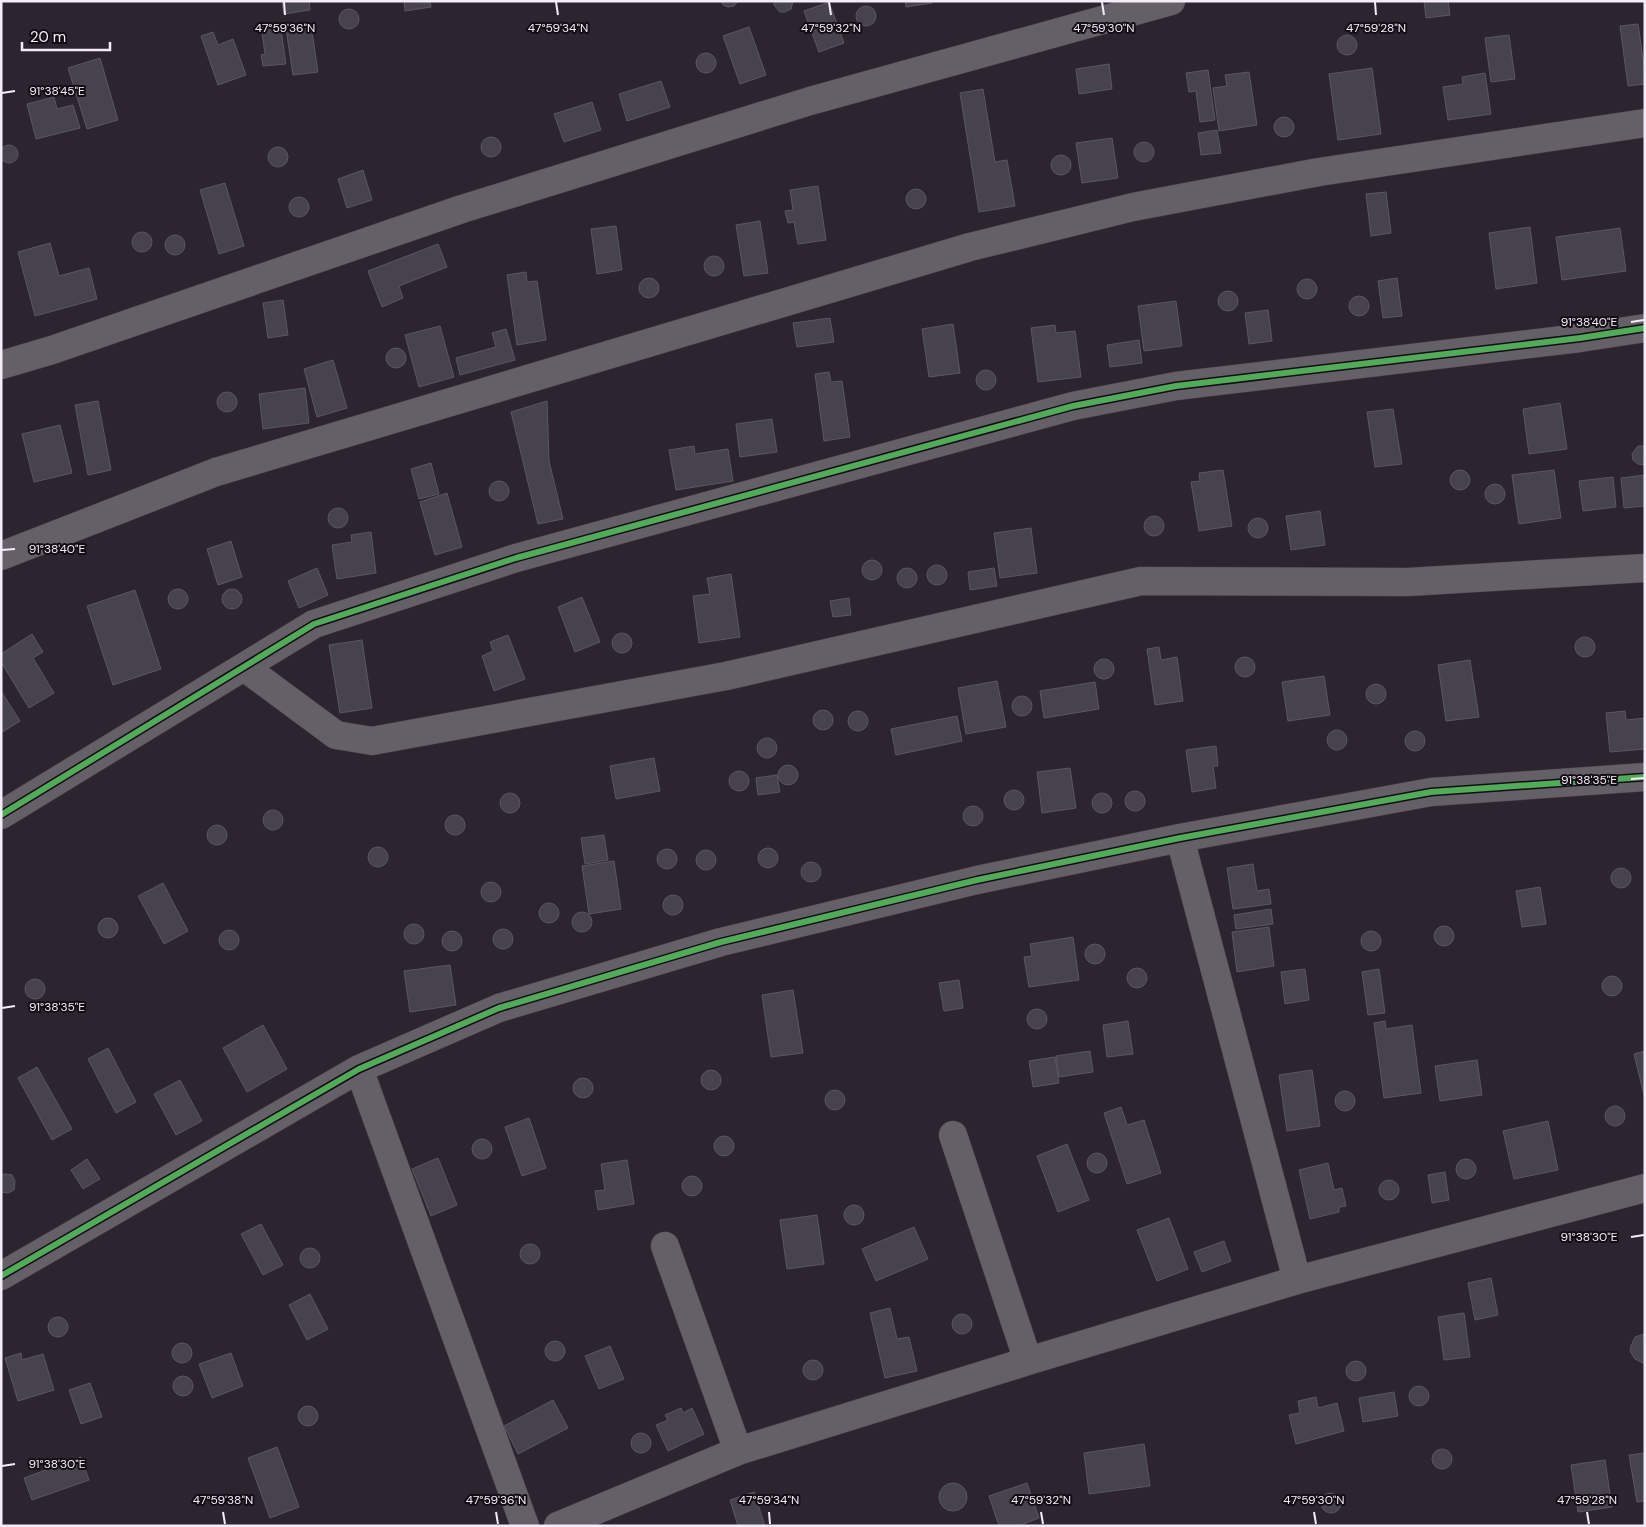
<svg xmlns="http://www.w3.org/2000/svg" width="1646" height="1527" viewBox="0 0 1646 1527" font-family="'DM Sans',sans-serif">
	<rect width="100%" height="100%" fill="#2c252f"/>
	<path fill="#47434c" stroke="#5a5760" d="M282 1H309L310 10 284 14Z
		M404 1H430L431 7 405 11Z
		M721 1H738L734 6 728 7 723 5Z
		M793 1 791 9 785 12H780L774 5V1Z
		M905 1H932V3L906 7Z
		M1424 1H1448L1450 15 1426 18Z
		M829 2 844 43 819 52 804 11Z
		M856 16a10 10 0 1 1 20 0a10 10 0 1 1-20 0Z
		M339 19a10 10 0 1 1 20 0a10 10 0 1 1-20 0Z
		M280 23 286 64 263 66 261 55 265 54 261 25Z
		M1638 24 1645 73V84L1628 86 1620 26Z
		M311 25 318 72 293 75 286 29Z
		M749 27 766 75 740 84 723 36Z
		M213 32 218 45 233 39 246 75 218 85 201 36Z
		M1509 35 1515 79 1491 82 1485 38Z
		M1337 45a10 10 0 1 1 20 0a10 10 0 1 1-20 0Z
		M696 63a10 10 0 1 1 20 0a10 10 0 1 1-20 0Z
		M100 58 118 120 87 129 68 68Z
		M1109 64 1112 89 1079 94 1076 69Z
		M1372 68 1381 134 1338 140 1329 74Z
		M1208 70 1215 120 1200 122 1196 91 1189 92 1186 73Z
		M1249 72 1257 125 1219 131 1213 88 1227 86 1225 75Z
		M1485 73 1491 114 1448 120 1443 87 1463 84 1462 77Z
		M661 81 670 107 627 121 619 94Z
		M983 89 995 162 1007 160 1015 206 979 212 960 93Z
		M54 97 57 109 73 105 80 128 36 139 27 104Z
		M592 102 601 130 564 142 554 114Z
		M1274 127a10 10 0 1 1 20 0a10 10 0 1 1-20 0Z
		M1217 130 1221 153 1201 155 1198 133Z
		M481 147a10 10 0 1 1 20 0a10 10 0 1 1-20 0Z
		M1112 138 1118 178 1082 183 1076 143Z
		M1134 152a10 10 0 1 1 20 0a10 10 0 1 1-20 0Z
		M0 154a9 9 0 1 1 18 0a9 9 0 1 1-18 0Z
		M268 157a10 10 0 1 1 20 0a10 10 0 1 1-20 0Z
		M1051 165a10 10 0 1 1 20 0a10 10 0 1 1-20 0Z
		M363 170 372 200 347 208 338 179Z
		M225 183 244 246 219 254 200 190Z
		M818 186 826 240 798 244 794 222 788 223 785 211 793 210 790 190Z
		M906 199a10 10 0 1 1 20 0a10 10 0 1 1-20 0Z
		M1386 192 1391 233 1371 236 1366 194Z
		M289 207a10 10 0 1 1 20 0a10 10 0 1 1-20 0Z
		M760 221 768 273 744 276 736 225Z
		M616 226 622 270 597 274 591 229Z
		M1530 227 1537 283 1496 289 1489 233Z
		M1620 228 1626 271 1562 280 1556 237Z
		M132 242a10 10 0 1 1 20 0a10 10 0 1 1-20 0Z
		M165 245a10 10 0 1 1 20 0a10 10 0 1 1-20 0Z
		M50 243 59 276 89 268 97 299 35 316 18 252Z
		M438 244 447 267 399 286 403 298 382 307 368 271Z
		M704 266a10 10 0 1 1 20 0a10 10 0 1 1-20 0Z
		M526 272 527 282 537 281 546 340 517 345 507 275Z
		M1397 278 1402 316 1383 318 1378 281Z
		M639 288a10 10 0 1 1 20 0a10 10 0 1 1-20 0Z
		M1297 289a10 10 0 1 1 20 0a10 10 0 1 1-20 0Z
		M1218 301a10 10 0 1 1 20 0a10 10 0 1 1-20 0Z
		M1349 306a10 10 0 1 1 20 0a10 10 0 1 1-20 0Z
		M283 300 288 335 268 338 263 303Z
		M1176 301 1182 346 1144 351 1138 306Z
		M1268 310 1272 341 1249 344 1245 313Z
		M830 318 834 342 797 347 793 323Z
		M953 324 960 373 929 377 922 329Z
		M1055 325 1056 333 1075 331 1081 377 1038 382 1031 328Z
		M440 326 454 377 419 387 405 335Z
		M506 329 515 360 460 375 456 358 496 347 492 333Z
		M1139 340 1142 363 1110 367 1107 345Z
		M386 358a10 10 0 1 1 20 0a10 10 0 1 1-20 0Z
		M333 360 347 408 317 417 304 369Z
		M976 380a10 10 0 1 1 20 0a10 10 0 1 1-20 0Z
		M829 372 831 382 842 381 850 437 824 441 815 374Z
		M305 388 309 423 263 429 259 394Z
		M217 402a10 10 0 1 1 20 0a10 10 0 1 1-20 0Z
		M98 401 111 470 88 475 75 405Z
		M547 401 549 461 563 519 538 524 511 412Z
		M1560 403 1567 449 1529 454 1523 409Z
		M1393 409 1402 464 1375 467 1367 412Z
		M772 419 777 452 740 457 736 424Z
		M60 425 72 473 34 482 22 434Z
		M694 446 695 454 728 449 733 481 676 490 669 450Z
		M1638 446H1645L1644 465 1638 464 1633 460 1632 454Z
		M431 463 439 494 419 499 411 469Z
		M1223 470 1232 526 1199 531 1191 482 1200 481 1199 473Z
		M1554 470 1561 518 1519 524 1512 475Z
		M1450 480a10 10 0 1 1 20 0a10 10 0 1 1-20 0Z
		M1645 475V506L1624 508 1621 478Z
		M1613 477 1616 507 1583 511 1579 481Z
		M489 491a10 10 0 1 1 20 0a10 10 0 1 1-20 0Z
		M1485 494a10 10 0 1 1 20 0a10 10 0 1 1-20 0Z
		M447 493 462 547 435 555 420 502Z
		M328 518a10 10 0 1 1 20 0a10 10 0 1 1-20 0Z
		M1320 511 1325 545 1291 550 1286 516Z
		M1144 526a10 10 0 1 1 20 0a10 10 0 1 1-20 0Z
		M1248 528a10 10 0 1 1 20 0a10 10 0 1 1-20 0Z
		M1031 528 1037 573 1000 578 994 533Z
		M371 532 376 573 337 579 332 545 352 542 351 535Z
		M231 541 242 577 218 585 207 549Z
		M862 570a10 10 0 1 1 20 0a10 10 0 1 1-20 0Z
		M927 575a10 10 0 1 1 20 0a10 10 0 1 1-20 0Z
		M317 568 328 595 299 608 288 581Z
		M994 568 997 586 970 590 968 572Z
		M897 578a10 10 0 1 1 20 0a10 10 0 1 1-20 0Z
		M731 574 740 637 699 643 693 596 710 594 707 578Z
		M222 599a10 10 0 1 1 20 0a10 10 0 1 1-20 0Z
		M168 599a10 10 0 1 1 20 0a10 10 0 1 1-20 0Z
		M135 590 161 669 113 685 87 606Z
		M582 597 600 642 575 652 558 607Z
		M849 598 851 615 833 617 830 601Z
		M612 643a10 10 0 1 1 20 0a10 10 0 1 1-20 0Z
		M32 634 43 652 33 658 54 693 29 708 1 662V654Z
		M508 635 525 679 494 691 482 656 493 651 490 642Z
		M1575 647a10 10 0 1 1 20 0a10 10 0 1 1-20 0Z
		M362 640 372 708 340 713 329 645Z
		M1159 647 1161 660 1177 657 1183 701 1155 705 1147 649Z
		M1235 667a10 10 0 1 1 20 0a10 10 0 1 1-20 0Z
		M1094 669a10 10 0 1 1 20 0a10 10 0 1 1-20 0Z
		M1470 660 1479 717 1446 721 1438 665Z
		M1324 676 1330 715 1288 721 1282 682Z
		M997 681 1006 727 966 734 958 688Z
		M1095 682 1099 709 1044 718 1040 691Z
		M1366 694a10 10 0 1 1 20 0a10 10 0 1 1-20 0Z
		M1 691 20 721 1 733Z
		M1012 706a10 10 0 1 1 20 0a10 10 0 1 1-20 0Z
		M813 720a10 10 0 1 1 20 0a10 10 0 1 1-20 0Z
		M1625 711 1626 720 1645 718V749L1610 752 1606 713Z
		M848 721a10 10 0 1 1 20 0a10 10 0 1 1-20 0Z
		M957 716 962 741 896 755 891 729Z
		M1327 740a10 10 0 1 1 20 0a10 10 0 1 1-20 0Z
		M1405 741a10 10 0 1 1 20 0a10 10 0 1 1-20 0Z
		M757 748a10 10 0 1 1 20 0a10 10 0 1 1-20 0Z
		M1216 746 1218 766H1213L1216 788 1192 792 1186 750Z
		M654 758 660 791 616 799 610 766Z
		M778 775a10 10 0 1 1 20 0a10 10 0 1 1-20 0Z
		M1070 768 1076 808 1042 813 1037 772Z
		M729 781a10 10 0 1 1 20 0a10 10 0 1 1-20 0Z
		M777 775 780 792 758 795 756 778Z
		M1004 800a10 10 0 1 1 20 0a10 10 0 1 1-20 0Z
		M1125 801a10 10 0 1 1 20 0a10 10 0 1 1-20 0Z
		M1092 803a10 10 0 1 1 20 0a10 10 0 1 1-20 0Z
		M500 803a10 10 0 1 1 20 0a10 10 0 1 1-20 0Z
		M963 816a10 10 0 1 1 20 0a10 10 0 1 1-20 0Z
		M263 820a10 10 0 1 1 20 0a10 10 0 1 1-20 0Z
		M445 825a10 10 0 1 1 20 0a10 10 0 1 1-20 0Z
		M207 835a10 10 0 1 1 20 0a10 10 0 1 1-20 0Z
		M604 835 608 860 585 864 581 838Z
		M368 857a10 10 0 1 1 20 0a10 10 0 1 1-20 0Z
		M758 858a10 10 0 1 1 20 0a10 10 0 1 1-20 0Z
		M657 859a10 10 0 1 1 20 0a10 10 0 1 1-20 0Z
		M696 860a10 10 0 1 1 20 0a10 10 0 1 1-20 0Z
		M614 861 621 909 589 914 582 866Z
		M801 872a10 10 0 1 1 20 0a10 10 0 1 1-20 0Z
		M1253 864 1257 891 1269 889 1271 904 1233 909 1227 868Z
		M1611 878a10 10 0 1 1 20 0a10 10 0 1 1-20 0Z
		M481 892a10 10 0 1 1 20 0a10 10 0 1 1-20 0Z
		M163 883 188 931 164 944 138 896Z
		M1540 887 1546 924 1522 927 1516 891Z
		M663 905a10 10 0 1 1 20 0a10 10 0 1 1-20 0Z
		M539 913a10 10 0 1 1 20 0a10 10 0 1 1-20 0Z
		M1271 909 1273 924 1236 929 1234 915Z
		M572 922a10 10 0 1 1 20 0a10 10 0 1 1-20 0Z
		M98 928a10 10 0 1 1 20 0a10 10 0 1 1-20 0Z
		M404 934a10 10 0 1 1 20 0a10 10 0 1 1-20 0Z
		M1434 936a10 10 0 1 1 20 0a10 10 0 1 1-20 0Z
		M1269 927 1274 966 1237 972 1232 932Z
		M493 939a10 10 0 1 1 20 0a10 10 0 1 1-20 0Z
		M219 940a10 10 0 1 1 20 0a10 10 0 1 1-20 0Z
		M1361 941a10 10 0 1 1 20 0a10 10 0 1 1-20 0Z
		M442 941a10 10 0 1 1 20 0a10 10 0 1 1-20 0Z
		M1073 937 1079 980 1029 987 1024 957 1032 956 1030 944Z
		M1085 954a10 10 0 1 1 20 0a10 10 0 1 1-20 0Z
		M450 965 456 1005 410 1012 404 971Z
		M1127 978a10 10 0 1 1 20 0a10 10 0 1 1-20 0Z
		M1305 969 1309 1000 1285 1004 1281 972Z
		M1379 969 1385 1013 1368 1015 1362 972Z
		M1602 986a10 10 0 1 1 20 0a10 10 0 1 1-20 0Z
		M25 989a10 10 0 1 1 20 0a10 10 0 1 1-20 0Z
		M959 980 963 1008 944 1011 939 983Z
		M793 990 803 1053 771 1057 762 995Z
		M1027 1019a10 10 0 1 1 20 0a10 10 0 1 1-20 0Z
		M1128 1021 1133 1054 1107 1057 1103 1025Z
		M1385 1021 1386 1029 1412 1025 1421 1093 1384 1098 1374 1023Z
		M263 1025 287 1069 247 1092 223 1048Z
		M108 1048 136 1102 116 1113 88 1059Z
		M1090 1051 1093 1072 1059 1077 1056 1056Z
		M1645 1051V1099L1634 1054Z
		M1055 1057 1059 1083 1033 1087 1029 1061Z
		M1477 1060 1482 1095 1440 1101 1435 1066Z
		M37 1067 72 1129 52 1140 18 1078Z
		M1312 1070 1320 1126 1287 1131 1279 1075Z
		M701 1080a10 10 0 1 1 20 0a10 10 0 1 1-20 0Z
		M573 1088a10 10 0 1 1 20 0a10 10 0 1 1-20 0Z
		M180 1080 202 1121 176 1135 154 1094Z
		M825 1100a10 10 0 1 1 20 0a10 10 0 1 1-20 0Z
		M1335 1101a10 10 0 1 1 20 0a10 10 0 1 1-20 0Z
		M1605 1116a10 10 0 1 1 20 0a10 10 0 1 1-20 0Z
		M1121 1107 1127 1125 1144 1120 1161 1173 1127 1184 1104 1113Z
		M529 1118 546 1168 522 1176 505 1127Z
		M1548 1121 1558 1170 1514 1179 1503 1131Z
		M714 1146a10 10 0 1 1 20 0a10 10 0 1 1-20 0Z
		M472 1149a10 10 0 1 1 20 0a10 10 0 1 1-20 0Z
		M1067 1144 1089 1200 1058 1212 1037 1156Z
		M1087 1163a10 10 0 1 1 20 0a10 10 0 1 1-20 0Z
		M438 1158 457 1205 431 1216 412 1169Z
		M87 1159 100 1179 83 1189 71 1170Z
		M1456 1169a10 10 0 1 1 20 0a10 10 0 1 1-20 0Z
		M627 1160 634 1204 598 1210 595 1191 605 1190 601 1164Z
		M1328 1163 1334 1190 1342 1188 1346 1206 1339 1207V1212L1310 1219 1299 1170Z
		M1445 1172 1449 1200 1432 1203 1428 1175Z
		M5 1174 12 1175 15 1181 14 1190 8 1193 1 1192V1175Z
		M682 1186a10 10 0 1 1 20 0a10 10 0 1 1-20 0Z
		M1379 1190a10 10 0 1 1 20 0a10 10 0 1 1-20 0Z
		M844 1215a10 10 0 1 1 20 0a10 10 0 1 1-20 0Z
		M817 1215 824 1264 787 1269 780 1220Z
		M1169 1218 1188 1269 1157 1281 1137 1230Z
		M261 1224 283 1265 263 1275 241 1234Z
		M914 1227 928 1259 876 1281 862 1249Z
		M1224 1241 1231 1261 1202 1272 1194 1252Z
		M520 1254a10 10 0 1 1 20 0a10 10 0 1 1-20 0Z
		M300 1258a10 10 0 1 1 20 0a10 10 0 1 1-20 0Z
		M1491 1278 1498 1315 1475 1320 1468 1283Z
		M310 1294 328 1329 307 1340 289 1305Z
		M890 1308 897 1339 909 1337 917 1371 885 1378 870 1313Z
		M1464 1313 1470 1357 1444 1360 1438 1317Z
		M952 1324a10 10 0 1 1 20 0a10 10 0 1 1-20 0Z
		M48 1327a10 10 0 1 1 20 0a10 10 0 1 1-20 0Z
		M1644 1334 1645 1363H1643L1635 1359 1630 1351 1631 1346 1635 1337Z
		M545 1351a10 10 0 1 1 20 0a10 10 0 1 1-20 0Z
		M172 1353a10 10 0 1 1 20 0a10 10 0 1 1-20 0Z
		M610 1346 624 1379 599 1389 585 1356Z
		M21 1353 22 1360 43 1354 54 1390 18 1401 5 1358Z
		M231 1353 243 1386 212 1398 199 1364Z
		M803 1370a10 10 0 1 1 20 0a10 10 0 1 1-20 0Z
		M1346 1371a10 10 0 1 1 20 0a10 10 0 1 1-20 0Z
		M173 1386a10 10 0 1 1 20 0a10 10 0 1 1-20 0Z
		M90 1383 102 1417 81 1424 69 1390Z
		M1409 1396a10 10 0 1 1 20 0a10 10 0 1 1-20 0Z
		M1394 1392 1398 1416 1363 1422 1359 1398Z
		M1316 1397 1318 1408 1337 1403 1344 1431 1296 1444 1289 1415 1300 1413 1298 1401Z
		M553 1400 568 1428 518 1454 504 1426Z
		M298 1416a10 10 0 1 1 20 0a10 10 0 1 1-20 0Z
		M681 1408 683 1413 692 1408 704 1434 668 1451 656 1425 668 1420 665 1415Z
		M631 1443a10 10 0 1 1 20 0a10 10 0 1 1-20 0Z
		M1144 1444 1150 1486 1089 1494 1084 1453Z
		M277 1447 299 1507 270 1518 248 1458Z
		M1432 1459a10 10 0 1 1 20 0a10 10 0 1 1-20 0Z
		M1645 1453V1501L1637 1502 1629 1455Z
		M81 1457 89 1480 32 1500 24 1478Z
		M1605 1460 1612 1507 1578 1512 1571 1465Z
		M939 1497a14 14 0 1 1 28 0a14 14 0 1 1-28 0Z
		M1027 1483 1039 1518 1018 1526H999L989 1496Z
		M754 1492 765 1526H738L730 1500Z
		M1321 1503a10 10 0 1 1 20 0a10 10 0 1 1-20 0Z"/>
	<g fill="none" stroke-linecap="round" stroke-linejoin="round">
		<defs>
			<path id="minor" d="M1 365 52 350 462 209 810 101 1171 1
				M1 556 216 472 970 247 1133 207 1319 172 1645 123
				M244 667 336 735 372 741 726 676 1141 581 1408 582 1645 568
				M1 815 314 624 516 558 1073 406 1176 386 1580 338 1645 328
				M1180 838 1297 1280
				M359 1069 525 1526
				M953 1135 1028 1361
				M665 1246 738 1451
				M1 1276 359 1069 499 1008 721 942 977 880 1180 838 1431 792 1645 777
				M558 1526 738 1451 1028 1361 1297 1280 1645 1188"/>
		</defs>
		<use href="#minor" stroke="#49434c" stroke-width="29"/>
		<use href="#minor" stroke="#656068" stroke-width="28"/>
		<defs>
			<path id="cycleway" d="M1 815 314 624 516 558 1073 406 1176 386 1580 338 1645 328
				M1 1276 359 1069 499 1008 721 942 977 880 1180 838 1431 792 1645 777"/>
		</defs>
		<use href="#cycleway" stroke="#130d15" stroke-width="9"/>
		<use href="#cycleway" stroke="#51ab58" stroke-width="6"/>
	</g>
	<path fill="none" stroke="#f5ecf9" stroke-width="2" d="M284 2 285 15M556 2 558 15M829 2 831 15M1102 2 1104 15M1375 2 1376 15M2 93 15 91M1631 322 1644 320M2 550 15 549M1631 779 1644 778M2 1008 15 1006M1631 1237 1644 1235M2 1466 15 1464M223 1512 225 1524M496 1512 498 1524M769 1512 770 1524M1041 1512 1043 1524M1314 1512 1316 1524M1587 1512 1589 1524"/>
	<g font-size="12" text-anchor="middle" fill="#f5ecf9" stroke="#130d15" stroke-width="4" stroke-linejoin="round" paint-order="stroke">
		<text x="285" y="32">47°59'36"N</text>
		<text x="558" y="32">47°59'34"N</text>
		<text x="831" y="32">47°59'32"N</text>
		<text x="1104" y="32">47°59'30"N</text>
		<text x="1376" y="32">47°59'28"N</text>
		<text x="57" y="95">91°38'45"E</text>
		<text x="1589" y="326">91°38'40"E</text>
		<text x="57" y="553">91°38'40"E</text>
		<text x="1589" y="784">91°38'35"E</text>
		<text x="57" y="1011">91°38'35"E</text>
		<text x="1589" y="1241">91°38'30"E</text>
		<text x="57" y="1468">91°38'30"E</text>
		<text x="223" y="1504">47°59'38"N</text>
		<text x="496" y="1504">47°59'36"N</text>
		<text x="769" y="1504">47°59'34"N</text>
		<text x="1041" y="1504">47°59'32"N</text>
		<text x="1314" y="1504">47°59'30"N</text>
		<text x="1587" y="1504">47°59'28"N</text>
	</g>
	<rect width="1646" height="1527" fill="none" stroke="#f5ecf9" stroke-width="5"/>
	<path d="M22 42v8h88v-8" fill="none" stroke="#f5ecf9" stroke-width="2.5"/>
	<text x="30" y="42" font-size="15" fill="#f5ecf9" stroke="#130d15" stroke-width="4" paint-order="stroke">20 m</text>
</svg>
